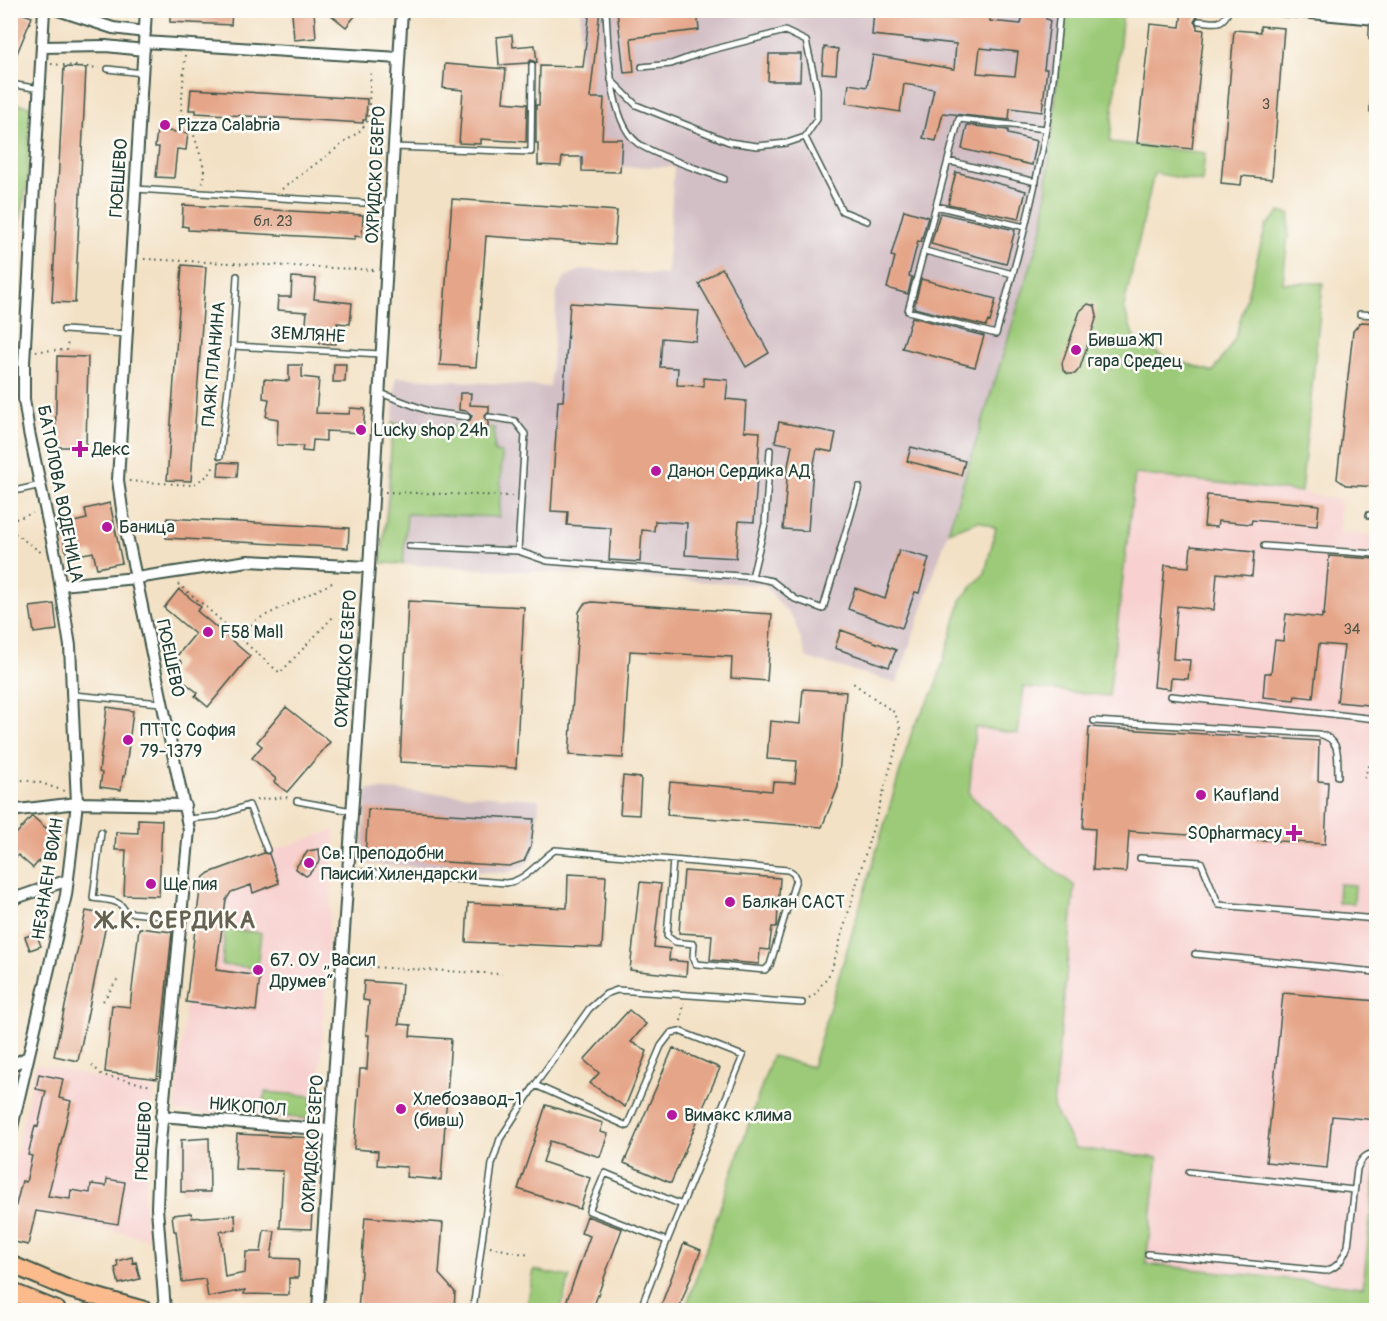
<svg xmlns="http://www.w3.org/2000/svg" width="1387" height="1321" viewBox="0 0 1387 1321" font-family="Pangolin,sans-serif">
	<rect width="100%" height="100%" fill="#fdfcf7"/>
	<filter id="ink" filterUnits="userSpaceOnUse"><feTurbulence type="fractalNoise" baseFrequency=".0167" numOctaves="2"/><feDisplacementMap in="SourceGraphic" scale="12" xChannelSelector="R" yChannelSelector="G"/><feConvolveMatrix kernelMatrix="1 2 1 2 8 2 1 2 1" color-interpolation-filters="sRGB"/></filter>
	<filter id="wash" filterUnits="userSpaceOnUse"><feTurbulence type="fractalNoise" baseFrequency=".008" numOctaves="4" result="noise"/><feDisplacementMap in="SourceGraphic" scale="24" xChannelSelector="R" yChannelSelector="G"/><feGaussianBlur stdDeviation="1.35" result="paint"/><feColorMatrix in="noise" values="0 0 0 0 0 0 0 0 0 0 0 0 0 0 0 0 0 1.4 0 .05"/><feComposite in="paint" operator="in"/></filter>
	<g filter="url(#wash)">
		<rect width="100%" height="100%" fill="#f3e1c5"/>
		<path fill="#f7d0cf" d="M1135 473 1301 492 1340 500V533L1376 535V1165L1364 1287 1146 1265 1158 1159 1075 1148 1053 1107 1075 886 1031 852 969 794 975 727 1024 687 1109 695Z
			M335 830 317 1123 175 1111 186 1002 201 882 204 877 209 873 268 852Z
			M36 1064 154 1090 144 1201 148 1239 11 1207V1174Z"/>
		<path fill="#d2bec5" d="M581 11H1064L1043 226 948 532 897 683 807 658 794 620 764 585 381 563 396 377 550 387 557 292 565 277 583 269 667 275 674 167H576Z
			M367 789 539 799 537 841 533 856 522 868 506 873 361 863Z"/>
		<path fill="#9cca78" stroke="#5e8456" stroke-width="1.5" d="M1064 11H1123L1110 142 1205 153 1202 182 1154 173 1124 307 1135 341 1163 356 1213 372 1235 339 1266 226 1280 212 1290 214 1283 283H1323L1301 492 1135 474 1109 696 1024 687 1018 734 975 727 969 794 1031 852 1075 886 1053 1107 1075 1148 1158 1158 1146 1264 1363 1287 1376 1165V1310H685L772 1056 812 1067 913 728 935 689 962 598 985 573 996 528 979 521 948 532 1043 226Z
			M11 103 30 106 27 184 11 273Z
			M392 423 494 428V451L502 454 499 517 407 514 403 564 381 563 389 492Z
			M1339 884 1355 885 1354 903H1338Z
			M225 929 261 933 257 968 222 965Z
			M265 1092 312 1096 310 1119 263 1115Z
			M534 1270 570 1277 560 1310H526Z"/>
		<g id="blocks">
			<path fill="#e5a588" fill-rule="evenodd" d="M170 10H232L231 25 170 22Z
				M325 10H360L346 27Z
				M590 10H600L590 98H604L602 139H622L620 172 582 171V157H562L561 166 538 165V143H536V105H539L540 66 583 67Z
				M617 10H697L699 30 631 38 634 72 624 73Z
				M874 10H951L990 15V21L1021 24 1024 10H1046V19L1050 20 1044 69H1047L1042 112 1010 108 1009 120 943 113 936 141 923 138 934 89 904 84 900 112 846 103 849 84 867 87 873 55 954 69 956 44 872 35ZM980 48 1018 52 1015 76 977 73Z
				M10 11 17 14 18 12 32 17 11 68Z
				M314 11 316 38 294 40 292 13Z
				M1182 11 1199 13 1194 22 1197 26V29L1204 30 1192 149 1137 143 1150 24 1180 27Z
				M1260 26 1284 28 1272 179 1242 176 1241 185 1221 183 1234 30 1260 32Z
				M512 35 513 47 535 45 537 63 531 60 528 63 499 65 497 37Z
				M824 47 838 49 836 74 822 73Z
				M769 54H801L800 81H768Z
				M445 64 506 69 503 102 527 104 526 142 481 139V144L459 143 463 90 443 88Z
				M64 67 86 68 75 303 52 302Z
				M191 89 367 99 366 120H363V123L196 113V110H189Z
				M967 125 1008 130V134L1037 141 1032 165 962 149Z
				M157 130 188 133 186 150 177 149 174 178 156 177 159 147H155Z
				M956 172 1026 191 1019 219 948 204Z
				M452 199 617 211 614 245 486 236 476 367 440 365Z
				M183 205 363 215 362 237 355 236V239L188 230V227L182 226Z
				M904 210 928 217 921 242 918 241 909 276 912 277 908 294 887 288 895 257 891 256Z
				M940 213 1015 230 1006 264 931 244Z
				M182 265 206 267 191 481 167 480Z
				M722 268 769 353 746 367 699 284Z
				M292 277 316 279 314 299 352 303 350 324 337 323 336 344 319 343 320 335 305 334 307 312 277 310 278 297H291Z
				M921 279 996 299 990 322 988 321 986 326 914 308Z
				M570 303 699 311 696 341 662 338 660 367 678 368 677 385 704 386V378L728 380 726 399 746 401 744 431 760 432 754 522 739 521 736 558 685 555 687 523 655 521 654 531 642 530 640 562 609 560 611 528 567 525 568 512 551 511 558 401H563Z
				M1088 304 1095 306 1097 316 1080 368 1075 374H1068L1063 370 1062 363 1080 311Z
				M912 317 984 336 975 367 902 348Z
				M1361 322 1377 323V487L1346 485 1337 479 1353 331Z
				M57 356 88 357 86 447H55Z
				M334 364H346L345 382H333Z
				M289 365H302V377L319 379 316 413 349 414 350 408 365 409 363 433 326 431V441L313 440 312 452 302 451 303 446 277 445 278 419 266 417 269 399 263 398 264 379 289 381Z
				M460 393H471L470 405 489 406V412L484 417 488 422V428L466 427V422L470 420 472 416 467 411 459 410Z
				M779 422 836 433 832 452 817 449 813 468 808 531 783 529 788 466 792 445 775 442Z
				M911 447 965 461 961 475 907 461Z
				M219 462 238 463 237 477 218 476Z
				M1207 495 1319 505 1317 526 1252 520 1251 524 1218 521 1217 527 1204 526Z
				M110 503 122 563 97 568 93 552 67 557 61 525 87 519 85 509Z
				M167 518 349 528 348 548 166 538Z
				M1191 546 1254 552 1252 576 1217 573 1214 610 1177 606 1173 659 1190 660 1188 679 1171 678 1170 689 1154 687 1165 565 1189 567Z
				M899 550 929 558 919 593 915 592 902 628 848 609 855 588 885 599Z
				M1329 556 1377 559V607L1370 681 1372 682 1369 705 1337 702 1344 646 1319 644 1313 698 1295 696 1294 700 1263 697 1265 673H1271L1275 640 1283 641 1286 614 1322 618V614L1324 615Z
				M179 589 201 607 197 611 250 656 208 707 195 696 198 693 173 673 182 662 176 657 195 634 164 608Z
				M408 601 524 607 516 768 400 762Z
				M592 602 772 614 767 681 731 678 732 657 630 651 623 758 569 755 579 612 584 604Z
				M54 604 57 630 34 633 30 607Z
				M841 630 896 650 889 667 835 648Z
				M803 689 846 692 838 787 822 827 667 815 670 782 772 791 773 782 795 783 797 761 767 759 770 721 800 724Z
				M107 707 133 711 125 776H123L121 790 100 787 102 773 99 772Z
				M286 707 330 742 287 792 274 782 276 779 252 758 262 746 257 742Z
				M1089 727 1319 741 1318 781 1328 782 1325 844 1129 831 1126 872 1093 870 1095 829 1083 828Z
				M623 776 641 778 639 815 620 814Z
				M368 809 534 819 531 846 524 861 509 866 365 857Z
				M32 816 46 828 48 826 60 836 33 868 18 855 16 857 10 852V841Z
				M138 819 162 820 159 896 124 895 126 850H115L116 832 138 833Z
				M319 849 320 861 309 874 306 876 295 868 308 851Z
				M264 853 269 854 279 883 253 893 251 885 231 892 226 900 216 970 260 976 256 1011 186 1002 201 882 204 877 209 873Z
				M684 871 780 878 777 925 776 927H772L769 950 760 949 759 964 710 960 712 935 679 933Z
				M568 874 606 876 602 948 466 942 468 903 567 908Z
				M640 882 661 884 654 947 670 949 669 960 687 962 686 976 630 970Z
				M86 911 108 915 78 1061 54 1056Z
				M139 928 172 932 157 1079 105 1072 112 1005 130 1007Z
				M36 933 41 946 30 950 25 937Z
				M364 981 402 984 399 1024 411 1025 410 1036 451 1039 441 1180 406 1177 407 1167 377 1165 378 1151 354 1149 360 1069H367L369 1035H366L369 1001 363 1000Z
				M1283 993 1377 1001V1120L1332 1116 1327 1168 1266 1162Z
				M629 1010 646 1024 631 1042 647 1051 625 1107 590 1083 599 1073 584 1060Z
				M673 1048 720 1068 671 1183 624 1163Z
				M39 1074 63 1079 59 1098 71 1101 48 1196 70 1199 71 1190 90 1193 91 1184 106 1186 107 1179 125 1182 118 1224 36 1211 28 1245 10 1241V1221H12L22 1181 26 1182 32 1156 28 1155 35 1126 38 1127 46 1091 36 1089Z
				M546 1105 603 1123 600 1132 608 1134 600 1157 550 1141 543 1162 590 1178 580 1209 518 1189Z
				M237 1134 316 1138 311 1229 280 1228 283 1171 235 1169Z
				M209 1138 210 1192H181V1140Z
				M191 1213 192 1218 235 1215 236 1230 220 1231 225 1277 245 1273 246 1252H261L264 1230 275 1231 271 1258 299 1259 298 1278H289V1295L244 1294 245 1290 208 1297 205 1279 182 1282 176 1231H174L172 1215Z
				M587 1216 622 1229 592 1311H563L590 1236 581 1233Z
				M365 1217 443 1223 439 1274 455 1292 454 1311H358Z
				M684 1243 701 1250 678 1311H659Z
				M132 1257 133 1263 136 1262 140 1279 119 1284 115 1268 118 1267 117 1261Z"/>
		</g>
	</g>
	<g filter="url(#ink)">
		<use href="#blocks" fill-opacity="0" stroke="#3f564a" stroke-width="1.5"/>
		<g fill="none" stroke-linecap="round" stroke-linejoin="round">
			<defs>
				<path id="service" d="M606 10C608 45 608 127 642 146 665 159 699 169 724 179
					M1373 19 1372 37 1376 43
					M1199 21C1215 22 1222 27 1229 10
					M108 69 142 73
					M611 80 636 105 729 142 757 146 787 143 805 137 817 119V89L806 41 785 31 704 52 671 64 642 67
					M10 84 40 89
					M1373 110 1376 77
					M1046 129 959 119 908 311 996 334C1015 267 1034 198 1046 129 1053 90 1056 50 1060 10
					M805 137 842 211 867 221
					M394 147 531 152 532 65
					M948 161 1036 182
					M135 189 363 203
					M936 206 1025 227
					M925 251 1013 274
					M1360 314 1376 315
					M64 330 126 334
					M233 346 381 354
					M380 393 431 412 467 417
					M489 417 515 421 525 434 518 551 547 561 752 577 765 524 770 450
					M220 456 233 346 237 276
					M10 492 41 485
					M1369 515 1376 516
					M409 546 518 551
					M1264 546 1376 554
					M752 577 772 581 795 599 823 609 859 487
					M73 695 161 703
					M1171 696 1376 719
					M1094 721 1319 734C1342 740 1337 756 1338 776
					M297 801 352 811
					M188 819 218 816 249 805 267 850
					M101 832 93 898C104 900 122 899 125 912L180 918
					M1140 858 1201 862 1219 905 1376 919
					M348 871 506 883C528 880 538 861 555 850L788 870 793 873 796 879 770 965 765 970 696 964 693 957 694 944 675 942 667 936 673 860
					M1195 954 1376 972
					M535 1085 627 1126 661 1046 671 1033 679 1031 743 1056 667 1241
					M1189 1172 1354 1190
					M1148 1254 1326 1271C1339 1267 1343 1258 1348 1246L1357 1169C1361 1159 1365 1154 1376 1153
					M473 1310 492 1164 500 1139 535 1085 589 1009 606 994 617 990 802 1003
					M640 1310 667 1241 589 1211 605 1173 682 1205"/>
				<path id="minor" d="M58 10 113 28 145 32
					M146 10 118 480 123 516 189 830 159 1153 157 1208 165 1310
					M1278 10 1376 19
					M144 42 399 58
					M42 47 106 46 144 50
					M61 585 136 578 248 561 369 567
					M10 811 77 803 185 805
					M10 900 68 880
					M10 1066 28 1057
					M161 1116 330 1130
					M10 1136 66 895 77 803 70 646 57 564 29 432 24 399V363L44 10
					M318 1310 369 567 402 10"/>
				<path id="primary" d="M10 1264 69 1289 144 1310
					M10 1291 57 1310"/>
			</defs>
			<use href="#service" stroke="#3f564a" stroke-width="8"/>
			<use href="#minor" stroke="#3f564a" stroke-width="14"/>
			<use href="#primary" stroke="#3f564a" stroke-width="20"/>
			<path stroke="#3f564a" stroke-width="2" stroke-dasharray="1.5 4.5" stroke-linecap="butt" d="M185 55 181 112 193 132 204 167 203 185
				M51 64 99 68
				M282 189 361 130 368 120 371 69
				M144 259 375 270
				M36 351 67 350 68 339
				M129 481 192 485 209 475 215 464
				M385 492 512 496
				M10 521 33 513
				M10 530 42 553
				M178 584C214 612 245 644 280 673L333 617
				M240 639 256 620 336 581
				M10 778 41 783 64 791
				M1364 778 1376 749
				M256 800 285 797 289 798
				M352 966 502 974
				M809 998 814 995 831 972 901 731 895 713 853 683
				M103 1001 117 980
				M681 1021 684 1003
				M92 1065 102 1075 152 1086
				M490 1247 529 1255"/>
			<use href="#service" stroke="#fff" stroke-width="5"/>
			<use href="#minor" stroke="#fff" stroke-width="10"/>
			<use href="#primary" stroke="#fbbb8d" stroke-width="16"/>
		</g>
	</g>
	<g fill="#b5179e" stroke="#fdfcf7" stroke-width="2">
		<circle cx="165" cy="125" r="6"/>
		<circle cx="1076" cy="350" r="6"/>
		<circle cx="361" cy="430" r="6"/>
		<path d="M77 440h6v6h6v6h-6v6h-6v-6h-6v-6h6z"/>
		<circle cx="656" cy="471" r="6"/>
		<circle cx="107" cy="527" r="6"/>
		<circle cx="208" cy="632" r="6"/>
		<circle cx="128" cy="740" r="6"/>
		<circle cx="1201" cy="795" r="6"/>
		<path d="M1291 824h6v6h6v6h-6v6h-6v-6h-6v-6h6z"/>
		<circle cx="309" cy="863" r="6"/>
		<circle cx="151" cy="884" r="6"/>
		<circle cx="730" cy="902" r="6"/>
		<circle cx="258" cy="970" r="6"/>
		<circle cx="401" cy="1109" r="6"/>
		<circle cx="672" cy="1115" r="6"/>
	</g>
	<g text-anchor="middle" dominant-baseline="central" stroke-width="5" stroke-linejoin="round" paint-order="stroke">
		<g font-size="15" fill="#505749">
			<text x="1266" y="104">3</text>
			<text x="273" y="221">бл. 23</text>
			<text x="1352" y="629">34</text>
		</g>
		<g font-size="18" fill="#1f3d34" stroke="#fdfcf7" text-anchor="start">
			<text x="177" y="125">Pizza Calabria</text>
			<text x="1088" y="340">Бивша ЖП<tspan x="1088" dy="21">гара Средец</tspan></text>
			<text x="373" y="430">Lucky shop 24h</text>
			<text x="92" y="449">Декс</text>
			<text x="668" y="471">Данон Сердика АД</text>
			<text x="119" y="527">Баница</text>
			<text x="220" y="632">F58 Mall</text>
			<text x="140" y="730">ПТТС София<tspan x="140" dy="21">79-1379</tspan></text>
			<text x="1213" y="795">Kaufland</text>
			<text x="1282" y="833" text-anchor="end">SOpharmacy</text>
			<text x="321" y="853">Св. Преподобни<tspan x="321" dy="21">Паисий Хилендарски</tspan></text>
			<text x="163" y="884">Ще пия</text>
			<text x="742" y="902">Балкан САСТ</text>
			<text x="270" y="960">67. ОУ „Васил<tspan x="270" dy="21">Друмев“</tspan></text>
			<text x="413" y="1099">Хлебозавод-1<tspan x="413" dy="21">(бивш)</tspan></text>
			<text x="684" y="1115">Вимакс клима</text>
		</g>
		<g font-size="18" fill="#1f3d34" stroke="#fdfcf7">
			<text transform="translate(376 175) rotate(-87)">ОХРИДСКО ЕЗЕРО</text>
			<text transform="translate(119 178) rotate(-86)">ГЮЕШЕВО</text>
			<text transform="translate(308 335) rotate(3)">ЗЕМЛЯНЕ</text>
			<text transform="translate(214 364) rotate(-85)">ПАЯК ПЛАНИНА</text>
			<text transform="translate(60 494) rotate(79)">БАТОЛОВА ВОДЕНИЦА</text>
			<text transform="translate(170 658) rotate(78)">ГЮЕШЕВО</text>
			<text transform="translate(346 659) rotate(-86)">ОХРИДСКО ЕЗЕРО</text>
			<text transform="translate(48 879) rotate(-81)">НЕЗНАЕН ВОИН</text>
			<text transform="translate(247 1107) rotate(5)">НИКОПОЛ</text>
			<text transform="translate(144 1141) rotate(-87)">ГЮЕШЕВО</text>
			<text transform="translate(313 1144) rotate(-86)">ОХРИДСКО ЕЗЕРО</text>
		</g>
		<g font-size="24" font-weight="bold" letter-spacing="1.5" fill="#646151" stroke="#fdfcf7">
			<text x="177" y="920">Ж.К. СЕРДИКА</text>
		</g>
	</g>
	<rect width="1387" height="1321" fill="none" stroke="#fdfcf7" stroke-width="36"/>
</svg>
